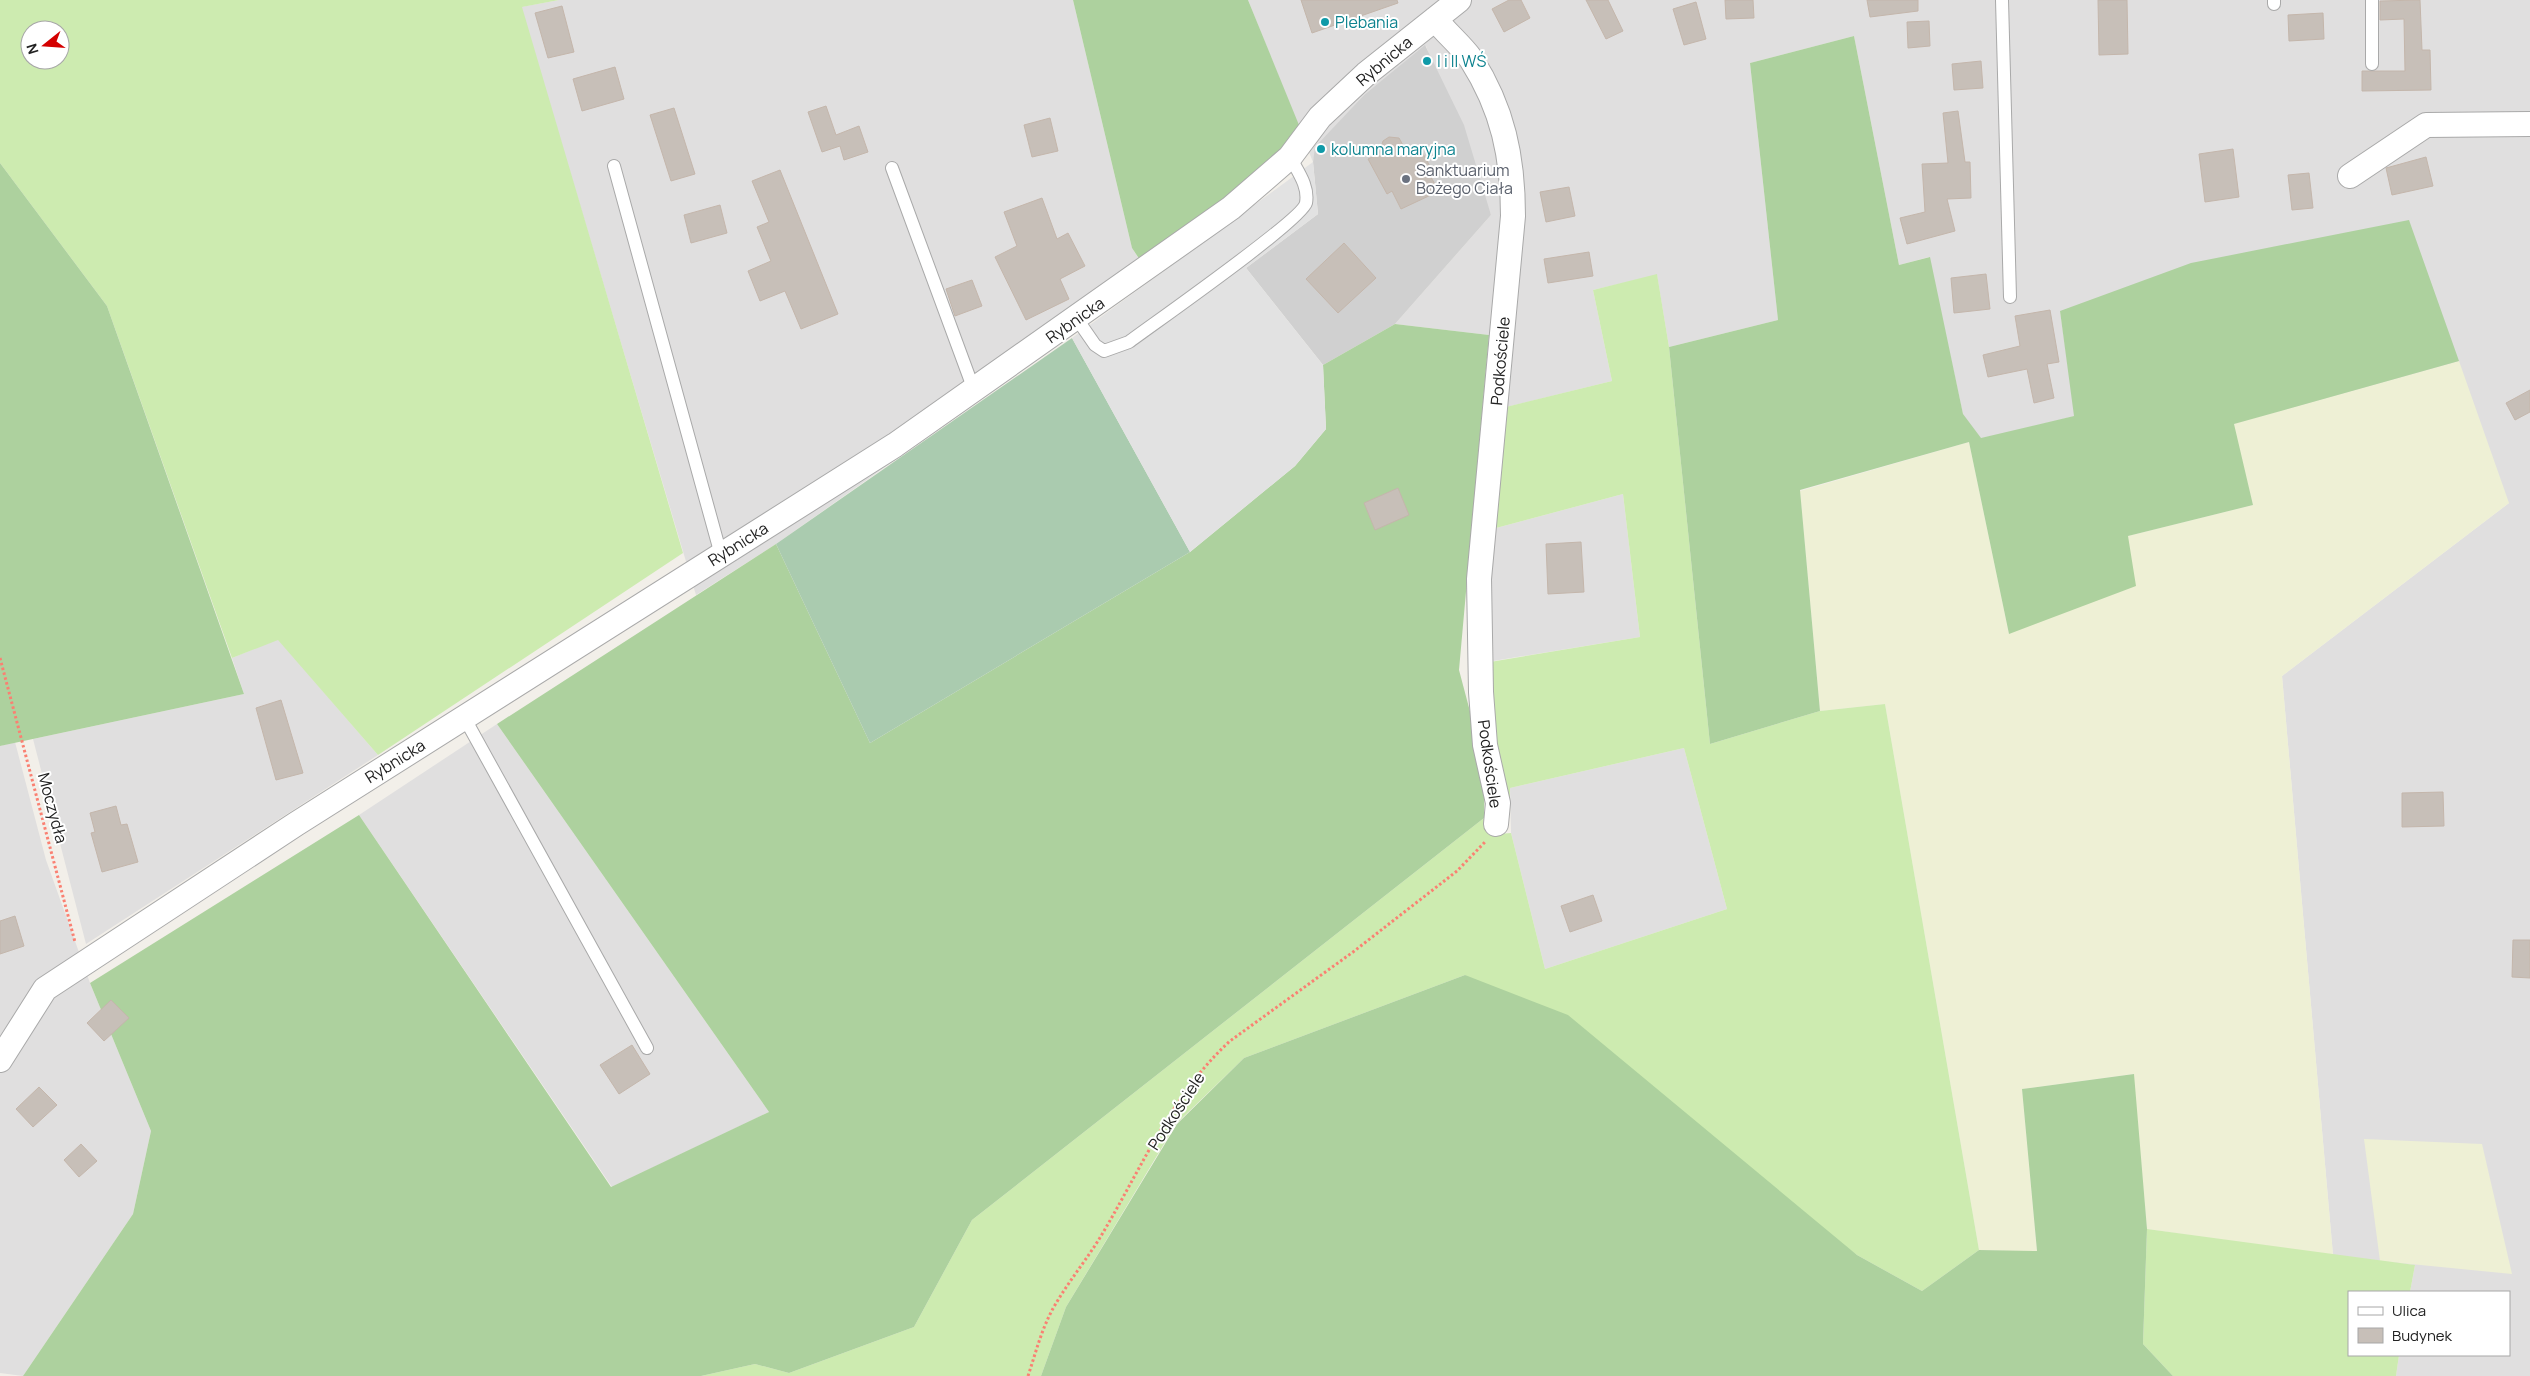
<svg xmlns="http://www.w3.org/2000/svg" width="2530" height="1376" viewBox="0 0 2530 1376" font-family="Manrope,sans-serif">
	<rect width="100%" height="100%" fill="#f2efe9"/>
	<path fill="#e0dfdf" d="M559 0H1073L1132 248 1152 279 776 544 696 595 521 7Z
		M1248 0H2530V1376H2396L2399 1355H2509V1292H2410L2415 1265 2333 1255 2282 676 2509 503 2060 311 2075 416 1969 442 1929 257 1899 265 1854 36 1750 63 1778 320 1669 347 1657 275 1593 290 1612 381 1482 413 1489 335 1395 324 1491 215 1426 46 1364 95 1316 147 1313 162Z
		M1623 494 1640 637 1493 661 1488 601 1496 528Z
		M278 639 378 755 86 944 33 739 244 694 232 658Z
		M497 724 769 1112 612 1187 359 815Z
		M15 742 46 860 90 983 151 1131 133 1214 23 1376 0 1373V746Z
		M1684 748 1727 909 1545 969 1511 833 1510 788Z"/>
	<path fill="#d0d0d0" d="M1425 45 1464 125 1491 215 1395 324 1323 365 1246 268 1318 214 1313 162 1315 147 1364 95Z"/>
	<path fill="#eef0d5" d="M2459 361 2509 503 2282 676 2333 1255 2147 1229 2133 1074 2022 1089 2037 1252 1979 1250 1885 704 1820 711 1800 491 1969 442 2009 634 2128 536 2253 505 2233 424Z
		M2364 1139 2482 1144 2512 1274 2380 1261Z"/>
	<path fill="#cdebb0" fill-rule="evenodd" d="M0 0H559L522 7 683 553 378 755 278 640 232 658 107 306 0 163ZM30 30H60V60H30Z
		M1657 274 1669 347 1710 744 1820 711 1885 704 1979 1250 1922 1291 1857 1255 1465 975 1244 1058 1176 1124 1066 1307 1041 1376H701L755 1364 789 1373 914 1327 972 1220 1484 818 1499 834 1511 833 1545 969 1727 909 1684 748 1510 788V810L1503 796 1484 663 1640 637 1623 494 1496 528 1488 601 1502 408 1612 381 1593 290Z
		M2147 1229 2415 1265 2410 1292H2349V1355H2399L2396 1376H2173L2143 1344Z"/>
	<path fill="#add19e" d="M1073 0H1248L1301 130 1286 153 1144 266 1132 248Z
		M1854 36 1899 265 1930 257 1963 414 1981 438 2074 416 2060 311 2191 263 2409 220 2459 361 2234 424 2253 505 2128 536 2136 586 2009 634 1969 442 1800 490 1820 711 1710 744 1669 347 1778 320 1750 63Z
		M0 163 107 306 244 694 0 746Z
		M1395 324 1489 335 1459 670 1485 768 1484 818 972 1220 914 1327 789 1373 755 1364 701 1376H23L133 1214 151 1131 90 983 359 815 611 1187 769 1112 497 724 776 544 870 743 1190 552 1295 466 1326 429 1323 365Z
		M1465 975 1568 1015 1857 1255 1922 1291 1979 1250 2037 1251 2022 1089 2134 1074 2147 1229 2143 1344 2173 1376H1041L1066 1307 1177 1124 1244 1058Z"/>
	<path fill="#aacbaf" d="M1072 338 1190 552 870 743 776 544Z"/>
	<path fill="#e2e2e2" d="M1313 162 1318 214 1246 268 1323 365 1326 429 1295 466 1190 552 1072 338Z"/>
	<path fill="#c7bfb8" stroke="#c4b6ab" d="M1301 0H1397L1398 3 1312 33Z
		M1509 0H1521L1530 18 1504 32 1492 9Z
		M1586 0H1608L1623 31 1606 39Z
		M1725 0H1753L1754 18 1726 19Z
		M1867 0H1918V11L1870 17Z
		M2098 0H2127L2128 54 2099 55Z
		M2420 0 2422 50H2430L2431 90 2362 91V71H2405L2404 19 2380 20V1Z
		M1696 2 1706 39 1684 45 1673 9Z
		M562 6 574 52 548 58 535 13Z
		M2323 13 2324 39 2289 41 2288 15Z
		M1929 21 1930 46 1908 48 1907 22Z
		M1981 61 1983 88 1954 90 1952 64Z
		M615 67 624 99 582 111 573 79Z
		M826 106 836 135 859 126 868 152 844 160 840 146 822 152 808 112Z
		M674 108 695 174 671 181 650 115Z
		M1958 111 1965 162H1970L1971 198 1947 199 1955 231 1907 244 1900 218 1925 212 1922 164 1948 163 1943 113Z
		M1050 118 1058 151 1032 157 1024 125Z
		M1389 137 1399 138 1409 156 1421 150 1432 170 1428 172 1436 186 1430 189 1433 194 1401 209 1392 191 1387 194 1368 159 1379 154 1383 141Z
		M2233 149 2239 197 2205 202 2199 154Z
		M2426 157 2433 186 2392 195 2386 168Z
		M780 170 838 314 801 329 785 291 760 301 748 271 771 261 757 227 769 222 752 181Z
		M2309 173 2313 208 2292 210 2288 175Z
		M1569 187 1575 216 1546 222 1540 192Z
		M1042 198 1057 239 1068 233 1085 266 1060 279 1069 299 1026 320 995 257 1017 246 1004 212Z
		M720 205 727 233 691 243 684 215Z
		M1344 243 1376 278 1338 313 1306 279Z
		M1589 252 1593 276 1548 283 1544 259Z
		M1986 274 1990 309 1954 313 1951 278Z
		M972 280 982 306 955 316 946 289Z
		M2050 310 2059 362 2047 364 2054 398 2034 403 2027 369 1988 377 1983 355 2020 346 2015 316Z
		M2530 390V412L2515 420 2506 403Z
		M1398 488 1409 515 1375 530 1364 503Z
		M1581 542 1584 592 1548 594 1546 544Z
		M281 700 303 773 276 780 256 708Z
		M2443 792 2444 826 2402 827V793Z
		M116 806 121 825 127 824 138 862 102 872 91 833 95 832 90 813Z
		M1593 895 1602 921 1570 932 1561 906Z
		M15 916 24 946 0 954V921Z
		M2513 940H2530V978L2512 977Z
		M111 1000 129 1018 104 1041 87 1023Z
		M632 1045 650 1074 619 1094 600 1065Z
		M39 1087 57 1105 33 1127 16 1109Z
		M81 1144 97 1161 79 1177 64 1160Z"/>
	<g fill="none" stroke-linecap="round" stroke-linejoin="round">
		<defs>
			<path id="service" d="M2002 0 2010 297
				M2274 0V4
				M2372 0V64
				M614 166 721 555
				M892 168 974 390
				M1077 319 1095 345 1104 351 1129 342C1153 324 1302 220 1306 203 1309 186 1298 172 1290 157
				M464 717 647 1048"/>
			<path id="minor" d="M1435 19C1446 33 1461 45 1471 59 1503 109 1513 157 1513 216L1479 579 1481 692 1485 745 1498 803 1496 824
				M2350 176 2426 125 2530 124
				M0 1060 45 989 296 824 895 445 1231 208 1290 157 1320 117 1366 74 1459 0"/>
		</defs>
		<use href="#service" stroke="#a9a9a9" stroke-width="14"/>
		<use href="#minor" stroke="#a9a9a9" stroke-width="26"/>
		<path stroke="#fa8072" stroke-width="3" stroke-dasharray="2.5 2.5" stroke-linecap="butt" d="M0 658 75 942
			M1028 1376C1036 1352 1042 1327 1055 1305 1069 1281 1087 1259 1101 1236 1141 1169 1172 1094 1230 1041L1353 952 1457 871 1485 842"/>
		<use href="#service" stroke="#fff" stroke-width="12"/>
		<use href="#minor" stroke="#fff" stroke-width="24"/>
	</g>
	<g fill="#0f9aa8" stroke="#fff" stroke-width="2">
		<circle cx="1325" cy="22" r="5"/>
		<circle cx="1427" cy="61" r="5"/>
		<circle cx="1321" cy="149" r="5"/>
	</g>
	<circle fill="#6b7280" stroke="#fff" stroke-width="2" cx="1406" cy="179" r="5"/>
	<g text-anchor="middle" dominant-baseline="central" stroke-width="4" stroke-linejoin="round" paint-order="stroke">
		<g font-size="16" fill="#0d838f" stroke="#fff" text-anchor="start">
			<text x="1335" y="22">Plebania</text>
			<text x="1437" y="61">I i II WŚ</text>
			<text x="1331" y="149">kolumna maryjna</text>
		</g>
		<g font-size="16" fill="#222" stroke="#fff">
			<text transform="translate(1384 61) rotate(-40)">Rybnicka</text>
			<text transform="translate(1075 320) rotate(-35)">Rybnicka</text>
			<text transform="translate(1500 361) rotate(-85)">Podkościele</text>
			<text transform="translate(738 544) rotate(-32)">Rybnicka</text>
			<text transform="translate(395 761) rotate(-32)">Rybnicka</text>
			<text transform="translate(1490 764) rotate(82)">Podkościele</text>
			<text transform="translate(53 808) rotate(75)">Moczydła</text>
			<text transform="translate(1176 1111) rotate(-57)">Podkościele</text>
		</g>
		<g font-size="16" fill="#5b616d" stroke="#fff" text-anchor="start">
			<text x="1416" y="170">Sanktuarium<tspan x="1416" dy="18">Bożego Ciała</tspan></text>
		</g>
	</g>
	<rect x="2348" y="1291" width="162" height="65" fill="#ffffff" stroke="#a7a7a7"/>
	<rect x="2358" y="1307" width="25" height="8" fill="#ffffff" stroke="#a7a7a7"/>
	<text x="2392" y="1316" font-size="15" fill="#222222">Ulica</text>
	<rect x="2358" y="1328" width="25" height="15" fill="#c7bfb8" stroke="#a7a7a7"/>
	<text x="2392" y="1341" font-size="15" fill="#222222">Budynek</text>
	<g transform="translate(45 45) rotate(253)"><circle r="24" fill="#ffffff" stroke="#a7a7a7"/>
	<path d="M0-4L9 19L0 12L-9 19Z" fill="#d40000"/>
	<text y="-8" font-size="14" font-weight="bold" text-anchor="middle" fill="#222222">N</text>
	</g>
</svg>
